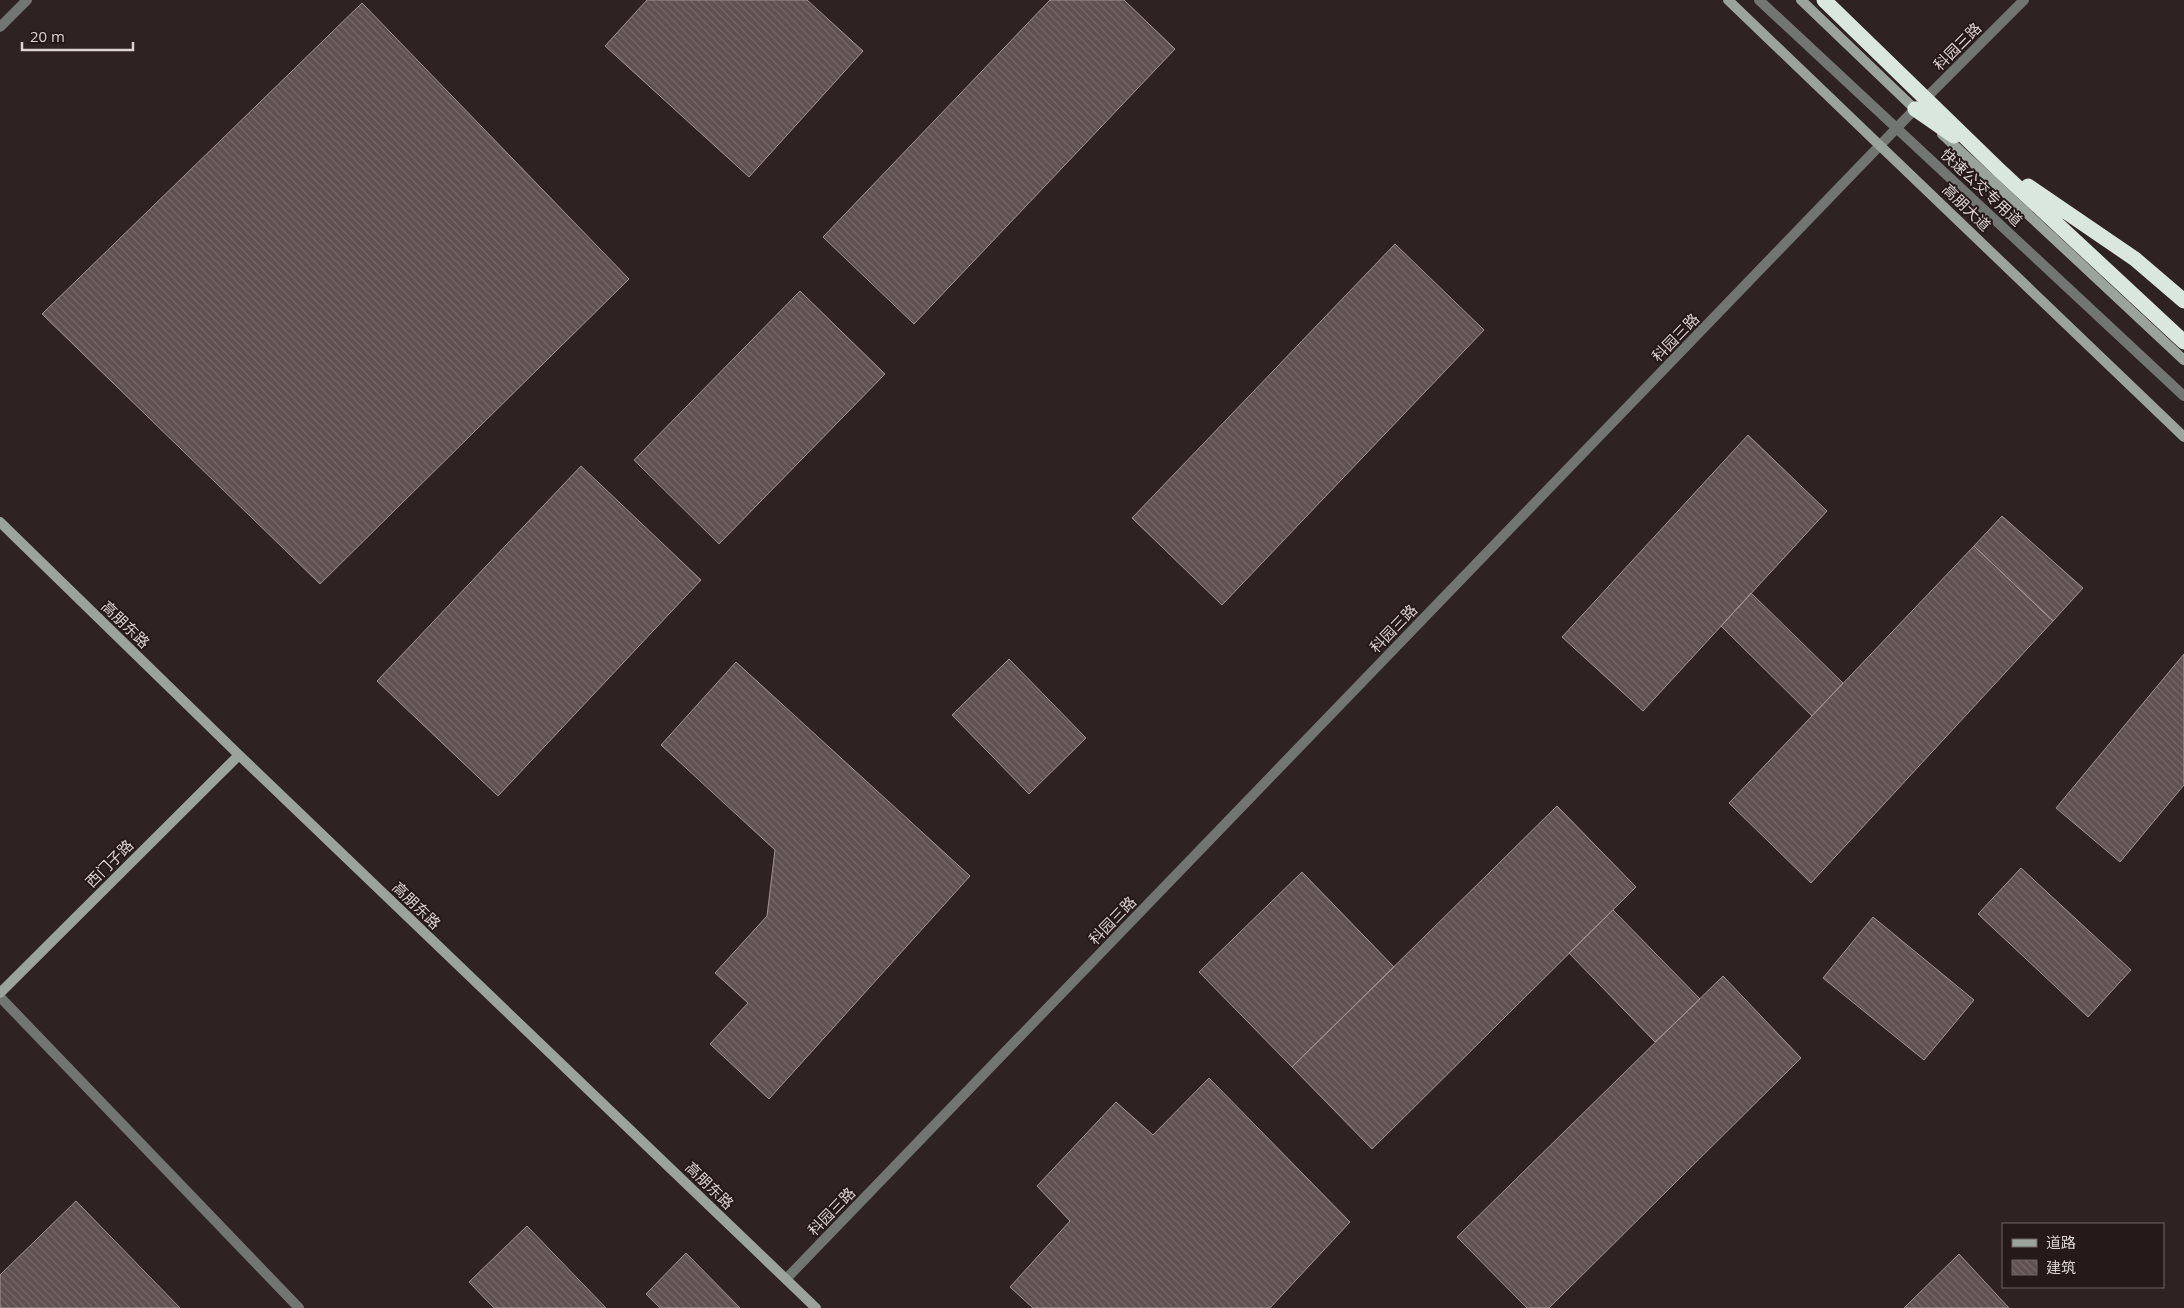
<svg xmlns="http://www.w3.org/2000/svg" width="2184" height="1308" viewBox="0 0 2184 1308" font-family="'Open Sans','Noto Sans SC',sans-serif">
	<defs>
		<pattern id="building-back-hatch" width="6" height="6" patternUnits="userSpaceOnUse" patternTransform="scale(1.25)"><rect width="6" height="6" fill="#5f5151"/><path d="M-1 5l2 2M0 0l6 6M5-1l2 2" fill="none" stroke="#766969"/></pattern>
	</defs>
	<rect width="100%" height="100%" fill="#2e2322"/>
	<path fill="url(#building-back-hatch)" stroke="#a49494" d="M647 0H807L863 51 749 177 605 46Z
		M1050 0H1124L1175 49 914 324 823 237Z
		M362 3 629 279 320 584 42 314Z
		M1395 244 1484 330 1222 605 1132 518Z
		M800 291 885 374 719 544 634 460Z
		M1748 435 1827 511 1643 711 1562 637Z
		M581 466 701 580 498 796 377 681Z
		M2002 516 2083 588 2053 621 1974 546Z
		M1974 546 2053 621 1811 883 1729 803Z
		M1751 593 1843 683 1812 716 1721 626Z
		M2184 654V785L2120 862 2056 808Z
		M1009 659 1086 738 1029 794 952 715Z
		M736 662 970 876 769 1099 710 1044 748 1003 715 973 767 916 775 850 661 745Z
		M1557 806 1636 887 1372 1149 1292 1067Z
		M2021 868 2131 970 2088 1017 1978 914Z
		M1302 872 1394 967 1292 1067 1199 972Z
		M1613 910 1700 999 1655 1042 1569 953Z
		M1873 917 1974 1000 1924 1060 1823 978Z
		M1723 976 1801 1058 1549 1308H1527L1457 1237Z
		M1209 1078 1350 1222 1270 1308H1033L1010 1287 1070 1221 1037 1186 1116 1102 1153 1135Z
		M76 1201 180 1308H0V1275Z
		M527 1226 606 1308H494L469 1282Z
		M686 1253 740 1308H660L646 1294Z
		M1959 1254 2009 1308H1904Z"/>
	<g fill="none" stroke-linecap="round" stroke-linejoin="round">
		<path stroke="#717672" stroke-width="10" d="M1759 0 2184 396
			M0 997 299 1308"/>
		<path stroke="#717672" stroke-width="10" d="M0 27 27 0
			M786 1279 1915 109 2024 0"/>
		<path stroke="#9ba39d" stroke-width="10" d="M1728 0 2184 437
			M1801 0 1918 112
			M1942 134 2184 360
			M0 522 239 755 816 1308
			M0 993 239 755"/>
		<path stroke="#dae7de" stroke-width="15" d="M1824 0 1998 169 2184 342
			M1915 109 1954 136
			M2028 186 2135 259 2184 301"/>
	</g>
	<g text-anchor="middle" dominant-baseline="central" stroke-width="4" stroke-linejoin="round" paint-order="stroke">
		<g font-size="15" fill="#ddd4d4" stroke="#251919">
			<text transform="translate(1957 46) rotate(-45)">科园三路</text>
			<text transform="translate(1982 187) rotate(43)">快速公交专用道</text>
			<text transform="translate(1967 207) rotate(44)">高朋大道</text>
			<text transform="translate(1675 337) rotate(-46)">科园三路</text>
			<text transform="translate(126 624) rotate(44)">高朋东路</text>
			<text transform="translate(1393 628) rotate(-46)">科园三路</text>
			<text transform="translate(109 863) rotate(-45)">西门子路</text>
			<text transform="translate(417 905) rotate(44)">高朋东路</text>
			<text transform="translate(1112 920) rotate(-46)">科园三路</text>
			<text transform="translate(710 1185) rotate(44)">高朋东路</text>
			<text transform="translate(831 1211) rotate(-46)">科园三路</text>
		</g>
	</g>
	<rect x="2002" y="1223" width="162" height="65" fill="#251919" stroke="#6f6464"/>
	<rect x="2012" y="1239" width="25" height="8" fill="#9ba39d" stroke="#6f6464"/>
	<text x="2046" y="1248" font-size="15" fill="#ddd4d4">道路</text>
	<rect x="2012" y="1260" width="25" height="15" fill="url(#building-back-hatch)" stroke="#6f6464"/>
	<text x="2046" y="1273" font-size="15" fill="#ddd4d4">建筑</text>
	<path d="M22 42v8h111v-8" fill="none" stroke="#ddd4d4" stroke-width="2.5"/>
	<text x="30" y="42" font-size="15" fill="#ddd4d4" stroke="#251919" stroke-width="4" paint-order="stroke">20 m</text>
</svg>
